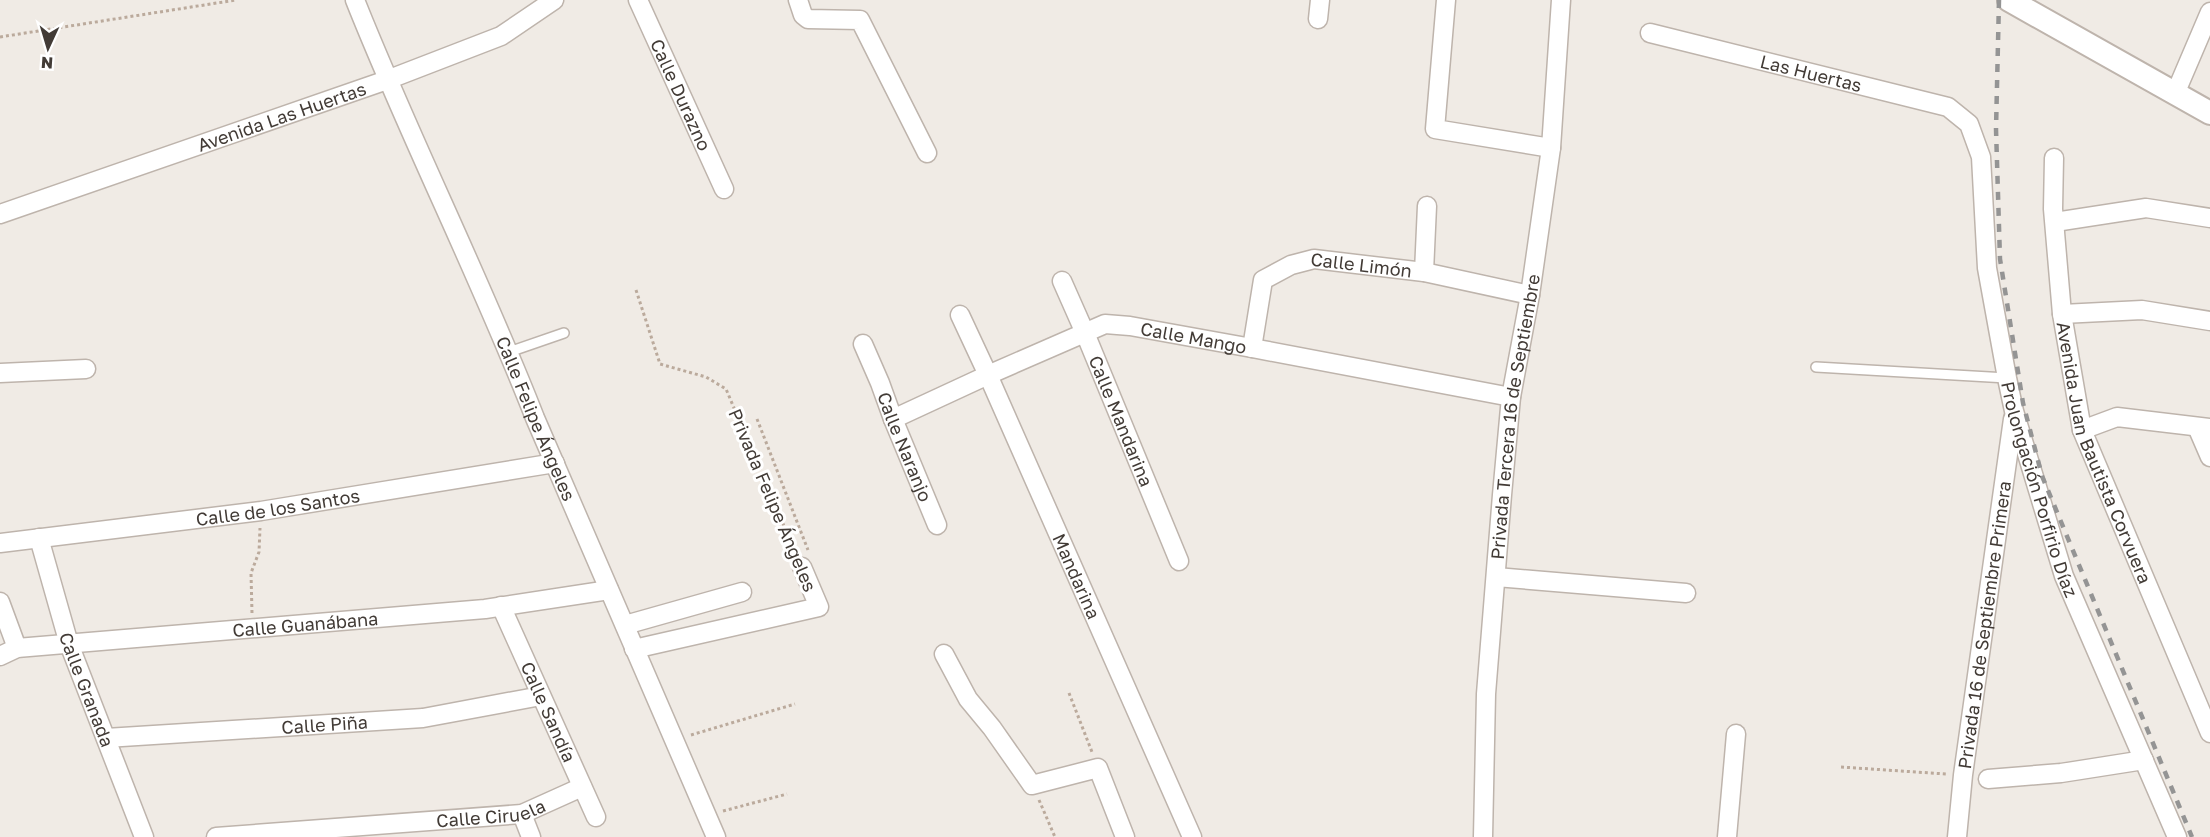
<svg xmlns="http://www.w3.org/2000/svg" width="2210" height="837" viewBox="0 0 2210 837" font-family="'Golos Text',sans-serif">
	<rect width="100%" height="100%" fill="#f0ebe5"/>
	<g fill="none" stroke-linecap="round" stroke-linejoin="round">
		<defs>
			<path id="service" d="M509 352 564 333
				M1816 367 2007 378"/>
			<g id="minor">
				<path id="s1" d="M355 0C411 141 480 277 535 418L716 837"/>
				<path id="s2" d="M638 0 724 189"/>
				<path d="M798 0 803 15 808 19 860 20 927 153"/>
				<path d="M1446 0 1435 129 1551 148"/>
				<path d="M1318 19 1320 0"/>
				<path id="s3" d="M1650 33 1948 107 1969 124 1981 157 1987 268 2007 378 2014 411 2064 576 2177 837"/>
				<path d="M2175 94 2210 12"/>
				<path id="s4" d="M2054 158 2053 209 2062 314 2082 430 2210 733"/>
				<path id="s5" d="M0 214 387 80 501 36 554 0"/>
				<path d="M2055 222 2146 208 2210 218"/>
				<path d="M1424 272 1427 206"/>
				<path id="s6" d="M1062 281 1085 333 1179 561"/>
				<path d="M2062 314 2142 310 2210 321"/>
				<path id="s7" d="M960 315 988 375 1192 837"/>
				<path id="s8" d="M863 344 880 383 893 419 937 525"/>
				<path id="s9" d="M1252 348 1263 280 1291 265 1314 259 1424 272 1530 295"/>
				<path d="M0 373 86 369"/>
				<path id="s10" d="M893 419 988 375 1105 324 1130 326 1252 348 1511 397"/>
				<path d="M2197 427 2210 457"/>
				<path d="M2082 430 2117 417 2210 428"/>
				<path id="s11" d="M39 538 69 644 144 837"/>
				<path id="s12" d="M0 543 261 511 555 463"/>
				<path d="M1496 577 1686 593"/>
				<path d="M0 602 17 648"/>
				<path id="s13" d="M501 606 596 817"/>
				<path d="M625 625 742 592"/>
				<path d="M634 649 819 607 802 567"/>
				<path d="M944 654 968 699 992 728 1032 785 1098 768 1125 837"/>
				<path id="s14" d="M0 656 17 648 485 609 609 590"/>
				<path id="s15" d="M106 738 423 718 541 696"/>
				<path d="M1988 779 2061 773 2144 760"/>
				<path d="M522 814 531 837"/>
				<path id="s16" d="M216 837 522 814 582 787"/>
				<path id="s17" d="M1483 837 1486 694 1502 495 1511 397 1530 295 1551 148 1561 0"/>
				<path d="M1727 837 1736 734"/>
				<path id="s18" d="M1957 837 1963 775 2013 419"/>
			</g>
			<path id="tertiary" d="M2009 0 2210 113"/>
		</defs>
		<use href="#service" stroke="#beb4ac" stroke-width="12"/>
		<use href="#minor" stroke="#beb4ac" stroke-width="21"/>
		<use href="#tertiary" stroke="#beb4ac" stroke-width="26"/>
		<path stroke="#bbaa9c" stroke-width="3" stroke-dasharray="3 3" stroke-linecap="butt" d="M0 37 236 0
			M636 290 660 364 706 377 726 389 795 552
			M757 419 808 550
			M252 613 251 573 259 552 260 528
			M1069 693 1092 752
			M691 735 795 704
			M1841 767 1946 774
			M1039 800 1055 837
			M723 811 787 794"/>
		<use href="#service" stroke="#fff" stroke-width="9"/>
		<use href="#minor" stroke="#fff" stroke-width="18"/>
		<use href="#tertiary" stroke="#fff" stroke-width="22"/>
		<path stroke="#949494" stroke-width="4.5" stroke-dasharray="8 8" stroke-linecap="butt" d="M1999 0 1996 129 2000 259 2023 403 2042 476 2192 837"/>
	</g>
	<g text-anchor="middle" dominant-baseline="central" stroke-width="6" stroke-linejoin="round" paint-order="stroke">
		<g font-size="18" fill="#423b36" stroke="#fff">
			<text stroke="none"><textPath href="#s3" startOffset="166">Las Huertas</textPath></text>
			<text stroke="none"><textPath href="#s2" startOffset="104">Calle Durazno</textPath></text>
			<text stroke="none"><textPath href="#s5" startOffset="298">Avenida Las Huertas</textPath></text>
			<text stroke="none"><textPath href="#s9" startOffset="172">Calle Limón</textPath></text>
			<text stroke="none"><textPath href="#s10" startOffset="322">Calle Mango</textPath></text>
			<text stroke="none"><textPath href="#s1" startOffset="456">Calle Felipe Ángeles</textPath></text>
			<text stroke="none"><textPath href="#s17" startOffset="422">Privada Tercera 16 de Septiembre</textPath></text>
			<text stroke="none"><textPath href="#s6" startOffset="152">Calle Mandarina</textPath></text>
			<text stroke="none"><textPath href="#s8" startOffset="111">Calle Naranjo</textPath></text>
			<text stroke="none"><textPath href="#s4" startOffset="302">Avenida Juan Bautista Corvuera</textPath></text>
			<text stroke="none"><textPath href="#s3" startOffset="708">Prolongación Porfirio Díaz</textPath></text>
			<text transform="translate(773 500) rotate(67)">Privada Felipe Ángeles</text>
			<text stroke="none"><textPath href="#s12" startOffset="280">Calle de los Santos</textPath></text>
			<text stroke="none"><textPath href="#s7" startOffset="286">Mandarina</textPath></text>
			<text stroke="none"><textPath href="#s14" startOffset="308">Calle Guanábana</textPath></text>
			<text stroke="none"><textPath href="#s18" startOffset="214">Privada 16 de Septiembre Primera</textPath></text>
			<text stroke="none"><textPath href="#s11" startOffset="159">Calle Granada</textPath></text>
			<text stroke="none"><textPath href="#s13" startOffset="116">Calle Sandía</textPath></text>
			<text stroke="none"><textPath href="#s15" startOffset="219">Calle Piña</textPath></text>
			<text stroke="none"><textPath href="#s16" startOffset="276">Calle Ciruela</textPath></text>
		</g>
	</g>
	<g transform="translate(48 48) rotate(184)" stroke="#ffffff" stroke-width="4.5" paint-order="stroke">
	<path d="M0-4.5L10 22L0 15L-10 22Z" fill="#423b36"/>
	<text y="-9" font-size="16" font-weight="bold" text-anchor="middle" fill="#423b36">N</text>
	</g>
</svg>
